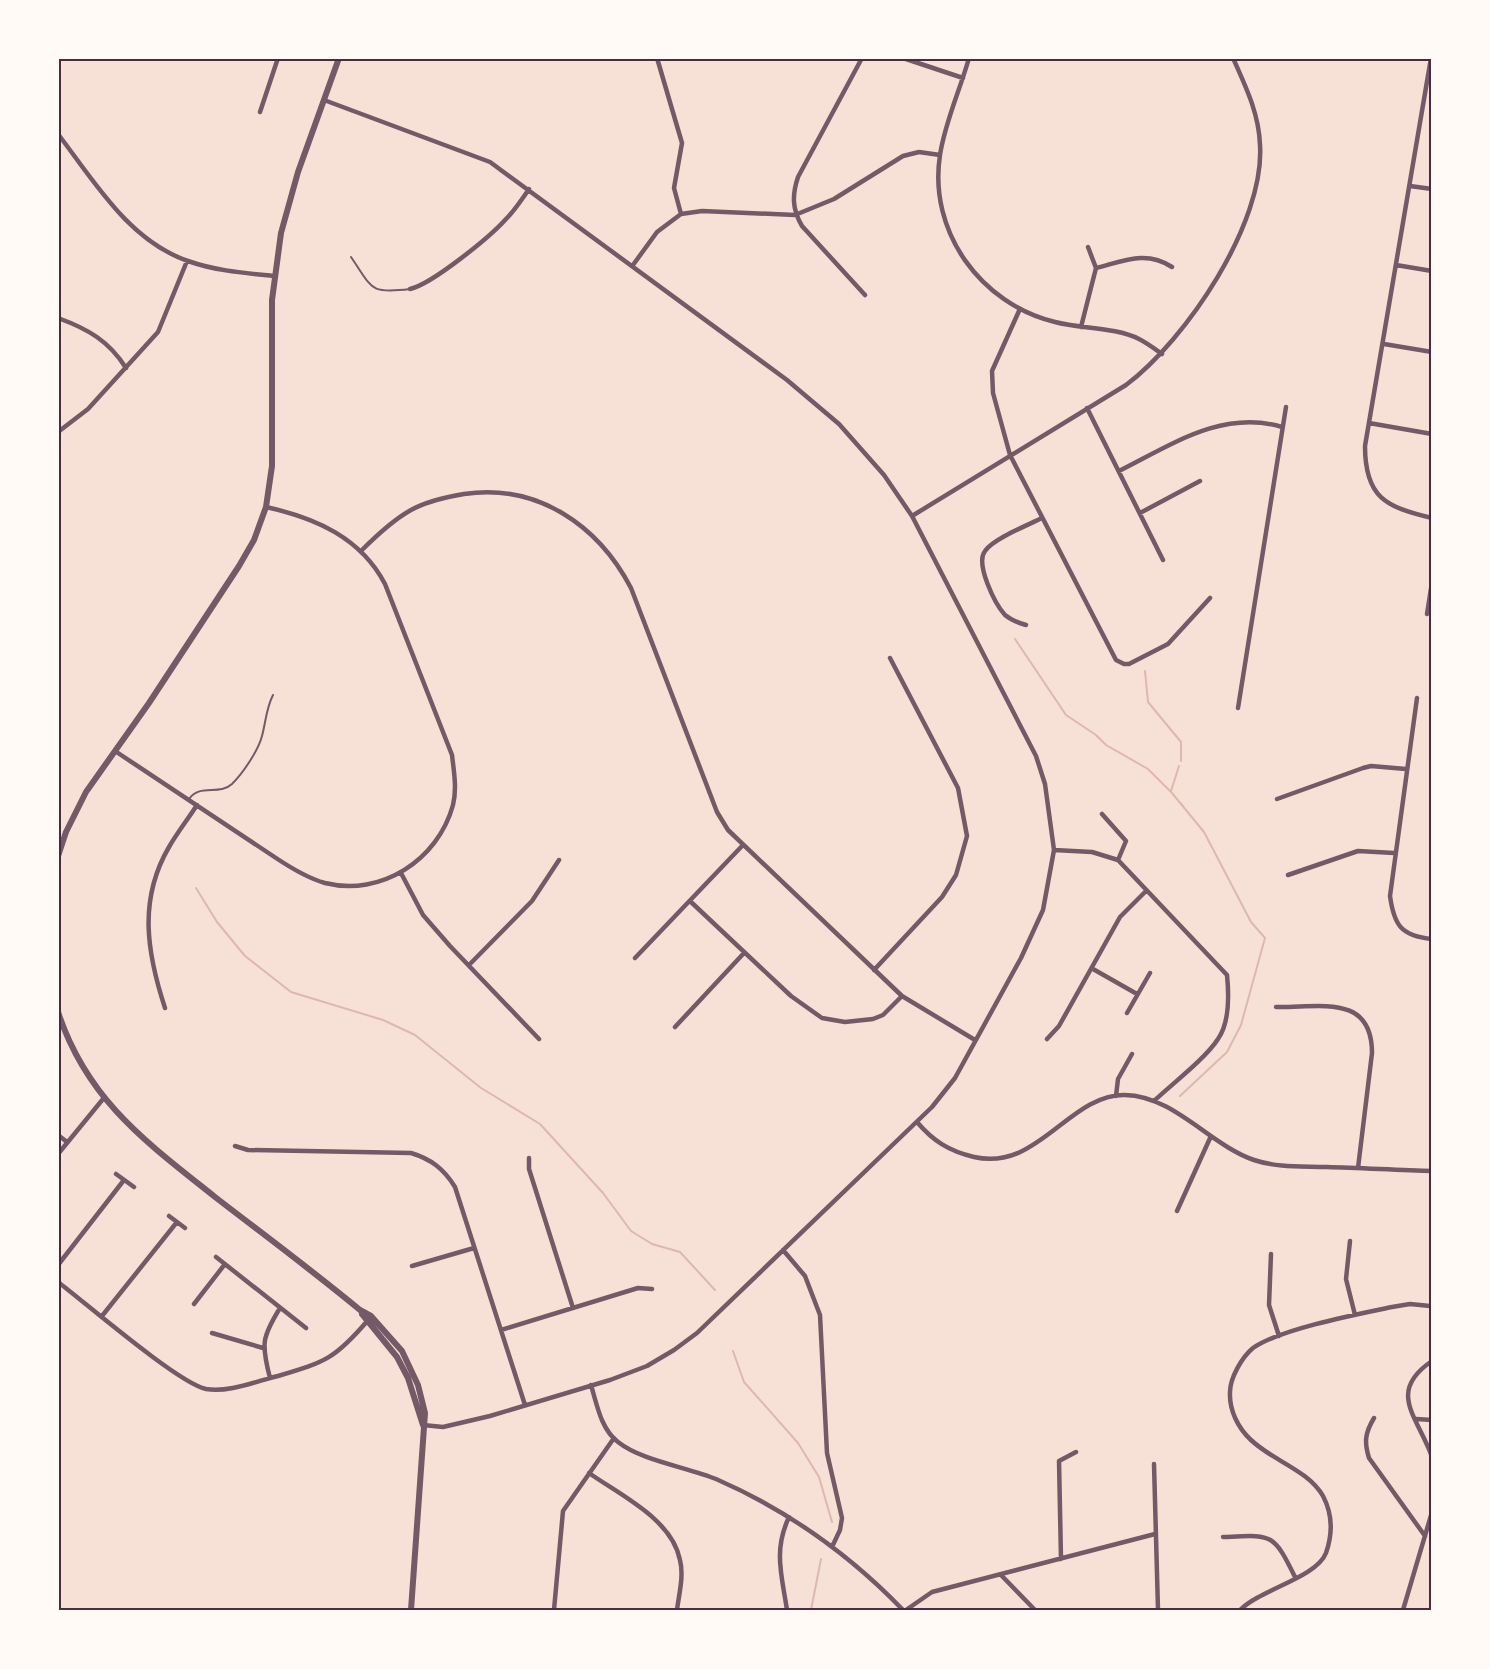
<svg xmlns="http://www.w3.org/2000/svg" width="1490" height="1669" viewBox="0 0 1490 1669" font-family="Barlow,sans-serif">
	<rect width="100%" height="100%" fill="#f7e1d7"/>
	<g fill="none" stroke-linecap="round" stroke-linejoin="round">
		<path stroke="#dcb8b0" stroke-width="2" d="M1015 639 1066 715 1096 735 1106 745 1148 769 1172 793 1204 832 1251 922 1265 938 1241 1025 1227 1052 1180 1096
			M1145 671 1148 702 1181 742V761
			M1171 791 1179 766
			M196 888 217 922 245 956 291 992 383 1020 415 1035 481 1088 540 1124 603 1193 631 1231 652 1244 680 1252 715 1290
			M733 1351 744 1382 798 1443 819 1477 832 1522
			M811 1610 821 1559"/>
		<path stroke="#755966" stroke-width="2" d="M351 257C373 289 369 294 410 289
			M189 799C200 783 219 796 232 784 243 773 258 751 262 736 266 721 266 709 273 695"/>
		<path stroke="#755966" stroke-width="4.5" d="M657 58 682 143 674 188 681 214
			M862 58 798 177C792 195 792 209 802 226L865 295
			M903 58 963 78
			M969 58C960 90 945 122 940 155 928 232 981 304 1055 322 1081 329 1115 327 1139 339 1147 343 1155 349 1162 354
			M1431 58 1365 446C1365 498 1386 507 1432 518
			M324 100 490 162 787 380 839 424 884 475 912 516 1036 756 1045 784 1054 850 1043 910 1021 958 955 1078 932 1107 697 1333 674 1350 647 1366 610 1380 490 1416 443 1427 423 1425
			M260 112 278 58
			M58 134C94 181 129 241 188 261 216 271 245 273 274 276
			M1410 186 1432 189
			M633 265 657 232 681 214 702 211 795 215 834 199 903 156 919 152 940 155
			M1396 265 1432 271
			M1096 268C1124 261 1146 250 1172 267
			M410 289C432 284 490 237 506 219 515 210 522 199 529 189
			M1019 311 992 371 993 393 1010 455 1116 660 1124 664H1129L1168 644 1210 598
			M58 318C88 329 109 341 126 368
			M1081 327 1096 268 1088 247
			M1384 344 1432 352
			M1087 408 1163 560
			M1369 423 1432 434
			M58 432 88 409 158 332 187 261
			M1119 471C1171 445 1223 409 1282 427
			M1140 513 1200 481
			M912 516 1126 385C1186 340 1265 223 1260 145 1259 114 1246 87 1233 58
			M362 550C377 535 393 520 411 510 427 501 446 497 464 494 537 483 598 525 631 588L717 812 728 830 902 996 975 1040
			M1427 614 1432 582
			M1026 625C1019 623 1011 620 1005 615 995 604 975 564 985 551 993 539 1028 525 1042 518
			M1417 698 1390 896C1394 925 1401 936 1432 939
			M1238 708 1286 407
			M115 751 276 858C291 868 307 878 325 883 381 897 438 860 453 805 457 789 454 772 452 755L385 584C361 538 316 518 266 507
			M1277 799 1363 768 1371 766 1406 769
			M1102 814 1126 841 1118 860
			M1054 850 1092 852 1118 860 1227 975C1229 995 1230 1022 1218 1039 1205 1059 1172 1084 1154 1101
			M401 873 423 915 450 946 539 1039
			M1288 875 1358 851 1394 853
			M691 902 791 996 822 1018 845 1022 873 1019 883 1015 902 996
			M635 958 742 846
			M469 965 532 901 559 860
			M1093 969 1137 994
			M874 970 942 897 956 875 967 836 958 788 890 658
			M1276 1007C1319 1008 1372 993 1372 1053L1358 1168
			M165 1008C147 953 138 900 169 847 177 833 188 819 197 805
			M1127 1013 1150 973
			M675 1027 744 953
			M1047 1039 1059 1026 1120 917 1146 891
			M1116 1096 1118 1079 1132 1054
			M917 1122C933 1141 949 1151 974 1157 1038 1172 1069 1094 1125 1095 1174 1096 1210 1145 1254 1160 1278 1168 1302 1166 1327 1167 1362 1168 1397 1170 1432 1171
			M58 1135 67 1142
			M235 1146 248 1150 411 1153C431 1159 444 1169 455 1187L525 1405
			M58 1154 103 1099
			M529 1158V1169L573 1308
			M116 1174 134 1187
			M1177 1211 1211 1136
			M169 1216 185 1228
			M1350 1241 1346 1279 1355 1315
			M783 1250 805 1276 820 1315 827 1453 842 1518 840 1530 832 1547
			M1271 1254 1269 1305 1279 1336
			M216 1257 306 1328
			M58 1265 124 1180
			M412 1266 474 1248
			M58 1282C87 1304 178 1383 206 1389 228 1393 257 1381 278 1376 326 1362 336 1358 369 1319
			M194 1304 225 1264
			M102 1316 177 1222
			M501 1330 638 1288 652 1289
			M212 1333 263 1348
			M1432 1361C1386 1392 1418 1417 1432 1457
			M270 1378C261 1344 262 1337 280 1308
			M591 1385C597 1405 601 1429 618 1442 642 1461 687 1467 716 1479 787 1510 850 1555 903 1610
			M1374 1418C1365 1433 1364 1442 1369 1458L1425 1536
			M1416 1419 1432 1420
			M1154 1464 1158 1610
			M589 1473C620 1495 672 1519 680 1560 684 1576 679 1594 677 1610
			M1223 1537C1272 1535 1273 1532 1295 1577
			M1061 1559 1059 1461 1076 1452
			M1001 1575 1035 1610
			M554 1610 563 1511 614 1438
			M787 1610C782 1576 773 1551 789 1517
			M906 1610 932 1592 1155 1534
			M1240 1610C1261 1589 1316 1578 1326 1553 1333 1533 1333 1515 1323 1496 1308 1470 1273 1461 1251 1440 1238 1428 1229 1410 1230 1392 1230 1378 1242 1357 1253 1348 1280 1329 1358 1314 1392 1307L1410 1304 1430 1306
			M1403 1610 1432 1512"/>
		<path stroke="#755966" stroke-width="6" d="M58 856 66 832 86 792 149 703 239 566 254 540 266 507 272 466V300L281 233 298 172 339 58
			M58 1012C87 1100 146 1142 215 1197 263 1234 313 1271 360 1310L371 1316 402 1351 418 1385 425 1413 411 1610
			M1432 1292V1334
			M362 1314 397 1357 408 1378 423 1425"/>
	</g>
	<rect width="1490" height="1669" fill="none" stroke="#fffaf5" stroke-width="120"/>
	<rect x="60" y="60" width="1370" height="1549" fill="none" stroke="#4a2c40" stroke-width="2"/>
</svg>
